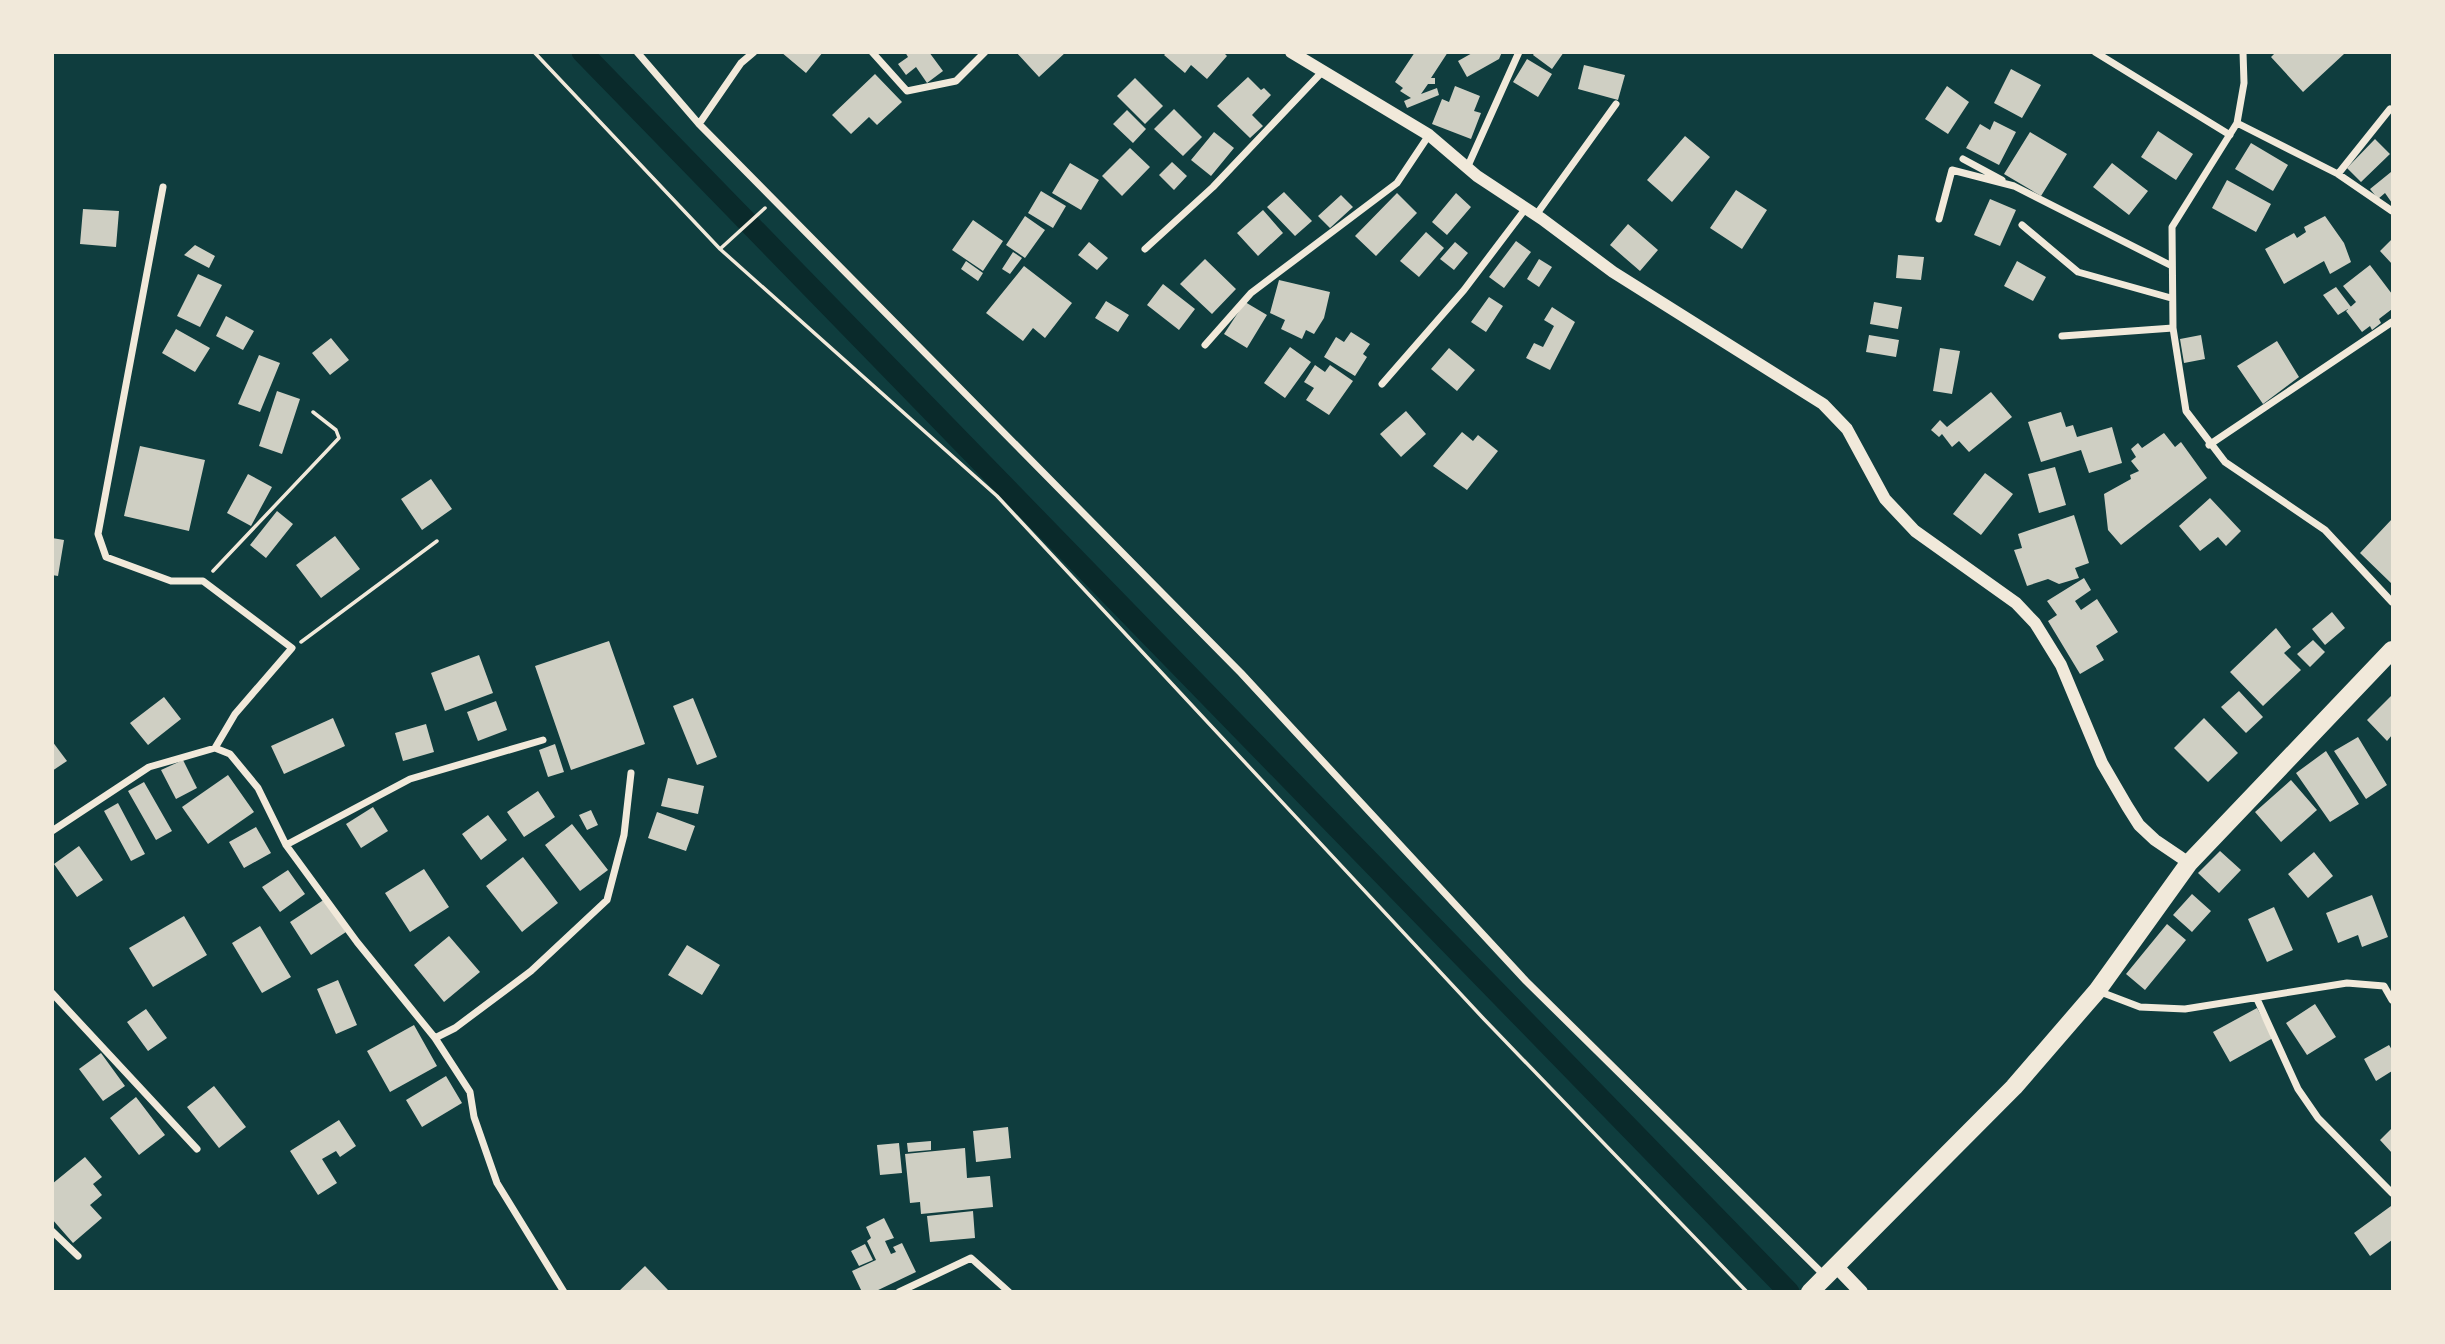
<svg xmlns="http://www.w3.org/2000/svg" width="2445" height="1344" viewBox="0 0 2445 1344" font-family="Jost,sans-serif">
	<rect width="100%" height="100%" fill="#0f3d3e"/>
	<g fill="none" stroke-linecap="round" stroke-linejoin="round">
		<path stroke="#0a2a2b" stroke-width="21" d="M582 52 1789 1292"/>
	</g>
	<path fill="#cfcfc3" d="M781 52H823L806 73Z
		M905 52H929L943 71 927 83 916 67 906 75 898 64 908 57Z
		M1016 52H1066L1039 77Z
		M1167 52H1223L1227 56 1207 79 1191 65 1185 73 1164 55Z
		M1415 52H1448L1431 78H1435V84H1428L1421 94 1437 88 1439 95 1407 108 1404 101 1411 98 1400 91 1403 88 1395 82Z
		M1474 52H1502L1499 59 1467 77 1458 61Z
		M1535 52H1564L1552 69 1533 55Z
		M2276 52H2343L2344 54 2303 92 2271 57Z
		M1527 59 1552 74 1538 97 1513 82Z
		M1584 65 1625 75 1618 100 1578 89Z
		M2011 69 2041 85 2022 118 1994 103Z
		M875 74 902 102 877 125 869 117 851 134 832 115Z
		M1248 77 1261 90 1264 88 1271 95 1252 115 1263 126 1250 138 1217 106Z
		M1135 78 1163 106 1145 124 1117 96Z
		M1455 86 1480 96 1474 111 1481 113 1471 139 1432 124 1442 99 1449 102Z
		M1947 86 1969 102 1948 134 1925 119Z
		M1174 109 1202 137 1183 156 1154 129Z
		M1127 110 1146 129 1133 143 1113 124Z
		M1994 121 2016 132 1999 165 1966 148 1980 124 1990 130Z
		M2158 131 2193 154 2176 180 2141 157Z
		M1214 132 1234 148 1211 176 1191 160Z
		M2030 132 2067 154 2041 196 2004 174Z
		M1685 136 1710 157 1672 202 1647 180Z
		M2375 139 2390 154 2361 182 2347 168Z
		M2251 143 2288 165 2273 191 2235 169Z
		M1130 148 1150 167 1122 196 1102 176Z
		M1172 162 1187 176 1174 190 1159 175Z
		M1070 163 1099 180 1081 210 1052 193Z
		M2112 163 2148 191 2129 215 2093 187Z
		M2391 172 2392 173V203L2385 193 2378 199 2370 189Z
		M2227 180 2271 204 2256 232 2212 208Z
		M1736 190 1767 210 1742 249 1710 228Z
		M1041 191 1066 206 1053 228 1028 213Z
		M1284 192 1312 221 1295 236 1267 207Z
		M1397 193 1417 213 1376 256 1355 236Z
		M1456 193 1471 207 1447 235 1432 222Z
		M1341 195 1353 207 1330 228 1318 216Z
		M1990 199 2016 210 2000 246 1974 235Z
		M83 209 119 211 116 247 80 244Z
		M1263 210 1283 233 1258 256 1237 233Z
		M1025 216 1045 230 1025 258 1006 245Z
		M2325 216 2344 243 2351 262 2330 274 2324 261 2284 284 2265 249 2294 233 2297 238 2306 232 2304 227Z
		M973 220 1003 241 983 271 952 250Z
		M1628 224 1658 250 1640 271 1610 245Z
		M1426 232 1444 248 1419 277 1400 261Z
		M2392 239V264L2380 251Z
		M1516 241 1531 252 1504 288 1489 277Z
		M1089 242 1108 258 1097 270 1078 255Z
		M1455 242 1468 253 1454 270 1440 259Z
		M195 245 215 256 209 268 184 255Z
		M1013 252 1022 258 1010 274 1002 269Z
		M1898 255 1924 257 1921 280 1896 278Z
		M1205 259 1236 289 1212 314 1180 284Z
		M1539 259 1552 267 1539 287 1527 279Z
		M966 261 983 273 978 281 961 269Z
		M2017 261 2046 277 2033 301 2004 286Z
		M2370 265 2392 294V309L2379 319 2381 323 2372 330 2370 326 2362 332 2346 311 2356 302 2343 286Z
		M1024 266 1072 303 1045 338 1033 328 1023 341 986 313Z
		M198 274 222 285 200 327 177 316Z
		M1279 280 1330 292 1324 318 1314 334 1306 330 1302 339 1281 329 1285 320 1270 313Z
		M1163 284 1195 309 1179 330 1147 305Z
		M2336 287 2351 307 2338 315 2323 295Z
		M1489 297 1503 306 1486 332 1471 322Z
		M1106 301 1129 315 1118 332 1095 318Z
		M1245 302 1267 315 1247 348 1224 334Z
		M1874 302 1902 307 1898 329 1870 324Z
		M1552 307 1575 322 1550 370 1526 358 1534 343 1543 347 1554 326 1544 320Z
		M226 316 254 331 243 350 216 336Z
		M176 329 210 348 195 372 162 353Z
		M1351 332 1370 344 1363 354 1367 357 1355 376 1324 357 1336 337 1344 342Z
		M1869 335 1899 340 1896 357 1866 352Z
		M2201 335 2205 359 2184 363 2180 339Z
		M331 338 349 360 330 375 312 353Z
		M2277 341 2299 377 2263 404 2237 366Z
		M1290 347 1311 362 1285 398 1264 383Z
		M1449 348 1475 370 1457 391 1431 369Z
		M1940 348 1960 351 1952 394 1933 391Z
		M259 355 280 363 260 412 238 404Z
		M1315 365 1325 372 1330 365 1353 381 1329 415 1306 400 1314 388 1304 382Z
		M277 391 300 399 282 454 259 446Z
		M1991 392 2012 417 1969 452 1959 441 1952 447 1942 434 1939 437 1931 430 1940 420 1947 427Z
		M1406 411 1426 434 1401 457 1380 434Z
		M2061 412 2066 427 2073 425 2077 437 2112 427 2122 463 2089 473 2081 450 2041 462 2028 422Z
		M1462 432 1473 441 1478 435 1498 451 1467 490 1433 466Z
		M2164 433 2175 447 2181 442 2207 478 2121 545 2108 530 2104 494 2131 479 2130 475 2139 471 2131 461 2136 457 2131 449 2138 443 2142 448Z
		M140 446 205 460 189 531 124 516Z
		M2055 467 2066 505 2039 513 2028 474Z
		M1985 473 2013 494 1981 535 1953 514Z
		M248 474 272 487 251 526 227 513Z
		M431 479 452 509 422 530 401 499Z
		M2210 498 2241 531 2226 546 2218 537 2200 551 2179 526Z
		M277 511 293 524 266 558 250 545Z
		M2074 515 2089 563 2075 568 2079 578 2059 584 2048 579 2027 586 2014 550 2022 548 2018 534Z
		M2392 519V584L2360 553Z
		M335 536 360 569 321 598 296 565Z
		M52 538 64 540 58 576 52 575Z
		M2084 578 2091 590 2075 601 2081 610 2097 599 2118 632 2096 646 2104 660 2080 674 2048 621 2057 615 2047 601Z
		M2332 612 2345 628 2325 645 2312 629Z
		M2276 628 2291 647 2284 653 2301 670 2263 706 2230 672Z
		M2313 640 2325 652 2310 667 2297 654Z
		M609 641 645 744 571 770 535 666Z
		M479 655 493 693 445 711 431 673Z
		M2239 691 2263 717 2246 733 2221 707Z
		M2392 695V735L2387 741 2367 720Z
		M164 697 181 719 148 745 130 723Z
		M693 698 717 757 697 765 673 706Z
		M496 701 507 730 478 741 467 712Z
		M333 718 345 746 284 774 271 746Z
		M2204 718 2238 753 2208 782 2174 748Z
		M426 724 434 752 403 761 395 733Z
		M2358 737 2387 785 2366 799 2334 751Z
		M52 741 67 761 52 771Z
		M555 744 564 772 548 777 539 750Z
		M2326 751 2359 804 2330 822 2296 773Z
		M183 760 197 788 176 799 161 770Z
		M228 775 254 812 208 844 182 807Z
		M668 778 704 786 698 814 661 806Z
		M2291 780 2317 810 2281 842 2255 812Z
		M144 782 172 831 156 840 128 791Z
		M538 791 555 817 524 837 507 812Z
		M118 803 145 854 131 861 104 811Z
		M373 807 388 831 361 848 346 824Z
		M591 810 598 825 587 830 579 815Z
		M657 812 695 826 686 851 648 838Z
		M488 815 507 840 481 860 462 834Z
		M572 824 608 870 580 891 545 845Z
		M256 827 271 853 244 868 229 842Z
		M79 846 103 880 77 897 54 864Z
		M2220 851 2241 870 2219 893 2198 873Z
		M2314 852 2333 876 2308 898 2288 874Z
		M523 857 558 903 522 932 486 886Z
		M424 869 449 907 410 932 385 893Z
		M288 870 305 894 280 912 262 887Z
		M2192 894 2211 911 2192 932 2173 915Z
		M2372 895 2388 937 2362 947 2358 935 2338 943 2326 913Z
		M325 899 346 932 311 955 290 922Z
		M2274 907 2293 950 2267 962 2248 919Z
		M184 916 207 955 153 987 129 948Z
		M2167 924 2186 940 2145 990 2126 974Z
		M260 926 291 977 262 993 232 943Z
		M449 936 480 972 444 1002 414 965Z
		M687 945 720 965 702 995 668 975Z
		M338 980 357 1025 336 1034 317 989Z
		M2315 1004 2336 1037 2307 1055 2286 1023Z
		M2257 1008 2273 1038 2230 1062 2213 1032Z
		M146 1009 167 1038 148 1051 127 1022Z
		M414 1025 437 1066 390 1092 367 1051Z
		M2389 1045 2392 1050V1071L2376 1081 2364 1059Z
		M101 1053 125 1086 103 1101 79 1069Z
		M446 1076 462 1103 422 1127 406 1100Z
		M214 1086 246 1127 219 1148 187 1107Z
		M136 1097 165 1135 139 1155 110 1118Z
		M339 1120 356 1146 340 1157 336 1151 322 1159 337 1183 318 1195 290 1151Z
		M1008 1127 1011 1158 976 1162 973 1131Z
		M2392 1128V1153L2380 1140Z
		M931 1141V1150L908 1152 907 1143Z
		M899 1143 902 1173 880 1175 877 1145Z
		M965 1148 967 1178 990 1176 993 1207 921 1214 920 1202 910 1203 905 1154Z
		M85 1157 102 1177 93 1184 102 1195 90 1205 102 1218 73 1243 52 1219V1184Z
		M2391 1206 2392 1240 2370 1256 2354 1233Z
		M973 1211 975 1238 930 1242 927 1216Z
		M884 1218 894 1238 885 1241 891 1254 896 1252 893 1247 902 1243 916 1272 874 1292H862L852 1271 876 1260 867 1241 871 1238 866 1227Z
		M865 1244 873 1260 859 1266 851 1251Z
		M645 1266 668 1290 618 1292Z"/>
	<g fill="none" stroke-linecap="round" stroke-linejoin="round">
		<path stroke="#f1e9da" stroke-width="3.5" d="M534 52 720 249 997 496 1482 1017 1747 1292
			M720 249 765 208
			M213 571 339 438 336 430 313 412
			M301 642 437 541"/>
		<path stroke="#f1e9da" stroke-width="7" d="M637 52 699 124 1241 673 1526 981 1825 1276
			M872 52 907 91 956 81 985 52
			M2095 52 2230 135
			M2243 52 2244 83 2237 123 2172 227 2173 328 2186 411 2225 462 2325 530 2392 602
			M2237 123 2338 174 2392 211
			M699 124 741 63 754 52
			M1963 159 2002 180
			M1467 168 1519 52
			M2338 174 2390 109
			M163 187 98 534 106 557 171 581H203L292 648 235 714 215 748
			M1536 215 1616 104
			M1939 219 1952 170 2014 186 2170 265
			M2022 225 2078 272 2171 298
			M1145 249 1213 187 1322 72
			M2062 336 2173 328
			M1205 345 1251 293 1397 183 1429 135
			M1382 384 1464 290 1526 208
			M2209 445 2392 322
			M52 831 149 767 215 748 230 754 258 788 286 845 357 942 435 1038 470 1092 474 1117 497 1183 564 1292
			M286 845 410 779 543 740
			M2098 991 2140 1007 2185 1009 2347 983 2384 986 2392 1000
			M52 993 197 1149
			M2257 999 2298 1089 2318 1118 2392 1193
			M435 1038 455 1028 531 971 607 900 624 835 631 773
			M52 1231 78 1256
			M899 1292 971 1258 1009 1292"/>
		<path stroke="#f1e9da" stroke-width="12" d="M1291 52 1429 135 1477 176 1542 219 1613 272 1823 404 1847 429 1885 499 1915 531 2016 603 2035 623 2061 665 2102 763 2127 806 2139 825 2155 840 2189 863"/>
		<path stroke="#f1e9da" stroke-width="14" d="M1836 1266 1861 1292"/>
		<path stroke="#f1e9da" stroke-width="18" d="M1810 1292 2014 1087 2097 991 2189 863 2392 650"/>
	</g>
	<rect width="2445" height="1344" fill="none" stroke="#f1e9da" stroke-width="108"/>
</svg>
